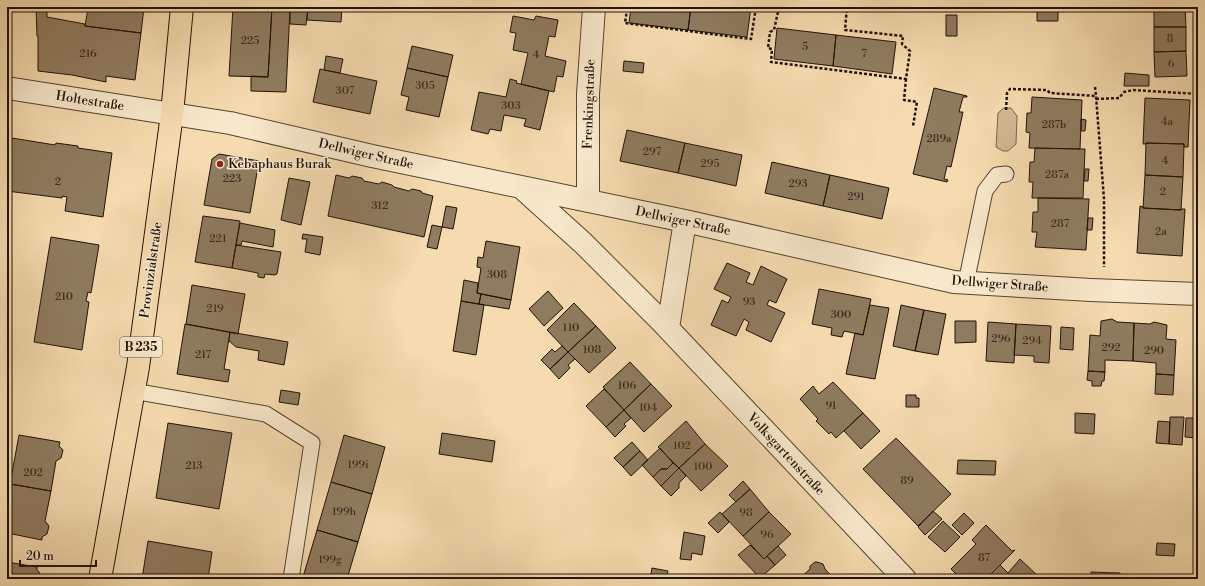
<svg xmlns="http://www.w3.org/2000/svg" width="1205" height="586" viewBox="0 0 1205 586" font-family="'Libre Bodoni',serif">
	<rect width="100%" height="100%" fill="#f5dbaf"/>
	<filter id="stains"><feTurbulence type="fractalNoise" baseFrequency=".005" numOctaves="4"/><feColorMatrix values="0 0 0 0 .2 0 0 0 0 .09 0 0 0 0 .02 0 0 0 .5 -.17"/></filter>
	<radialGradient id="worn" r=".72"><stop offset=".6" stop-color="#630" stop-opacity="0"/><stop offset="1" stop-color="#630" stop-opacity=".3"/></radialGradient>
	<path fill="#d1b993" stroke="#79664e" d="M1004 108H1011L1017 116 1016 144 1008 151H1003L996 147 998 113Z"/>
	<path fill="#8f7b5f" stroke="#211209" d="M36 7H47V17L85 24V26L141 33 135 80 106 76V82L72 75 38 71V36H37Z
		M78 7H144L141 33 85 26 88 8Z
		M233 7H272L268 77 229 76Z
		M272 7 290 8 286 92 251 91V76L268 77Z
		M285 7H308L306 25 290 24V8Z
		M308 7H342L341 22 307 20Z
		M631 7H691L688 30 629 23Z
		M691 7H751L747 37 688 30Z
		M1037 7H1058V21H1037Z
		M1154 7H1185L1186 27H1154Z
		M946 15H957V36H946Z
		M513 16 534 20 536 16 558 20 555 37 549 36 545 56 566 61 563 77 557 76 554 92 521 84 528 53 513 50 516 33 510 32Z
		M1154 27H1186V51L1154 52Z
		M777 28 836 35 833 66 774 59Z
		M836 35 896 42 892 74 833 66Z
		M412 46 453 55 448 77 407 68Z
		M1186 51 1187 76 1155 77 1154 52Z
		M326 56 343 59 340 73 324 70Z
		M624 61 644 63 643 73 623 71Z
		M407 68 448 77 439 117 406 110 409 97 401 95Z
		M320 69 377 81 370 114 313 102Z
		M1125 73 1149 75V86H1124Z
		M510 79 517 81 516 83 549 91 540 130 524 126 526 119 504 115 501 131 490 129 488 134 471 130 479 92 506 97Z
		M934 88 967 96V97H963L959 112H963L951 167 947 166 944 179 948 180 947 182 913 174Z
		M1032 97 1082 100 1080 149 1029 148 1030 133 1026 132 1027 113H1031Z
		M1145 98 1190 100 1188 147H1184V144L1146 143V144H1143Z
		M1081 119 1086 120 1085 131H1081Z
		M627 130 685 143 678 173 620 161Z
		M12 138 55 145 56 143 78 146V148L112 153 103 217 65 211 67 197 62 196V198L7 191V174Z
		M685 143 742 155 736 186 678 173Z
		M1146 143 1184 144 1183 177 1145 175Z
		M1035 148 1085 149 1083 198H1032L1033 182H1029L1030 162H1034Z
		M219 154 259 161 250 213 204 205 212 159Z
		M772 162 830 175 823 206 765 193Z
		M1085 169H1089L1088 181H1084Z
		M336 175 349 178 352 176 362 178 364 181 379 184 382 182 392 185 394 187 409 191 412 189 421 191 422 193 433 196 424 237 328 216Z
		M830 175 889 188 882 219 823 206Z
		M1145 175 1183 177 1181 210 1143 208Z
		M289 178 310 182 301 225 281 220Z
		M1038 198 1089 199 1086 250 1035 247 1037 232H1032L1033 212H1038Z
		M446 206 457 208 453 229 442 227Z
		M1140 206 1143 207V208L1181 210V209H1185L1182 256 1137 253Z
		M203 216 240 221 232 268 195 262Z
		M1088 218H1093L1092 230H1087Z
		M240 223 275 230 273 247 242 241 241 245H236Z
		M432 225 442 227 437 249 427 247Z
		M303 234 323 237 320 255 305 252 307 239H302Z
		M51 237 99 245 91 293 88 292 86 301 89 302 82 350 34 342Z
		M486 241 520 247 511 300 477 293 481 268 477 267 478 257 483 258Z
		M236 245 281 252 277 274 274 275 265 274 264 278 258 277V273L232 268Z
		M727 263 750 273 746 282 753 285 761 266 787 279 776 303 769 300 767 305 785 313 771 342 746 330 749 322 744 319 736 336 711 325 722 300 728 303 731 297 714 289Z
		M464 280 478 283 477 293 481 294 479 304 461 301Z
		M192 285 245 294 238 334 186 324Z
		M819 289 871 299 863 335 844 331 842 337 831 335 832 328 812 324Z
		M548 291 563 308 544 326 529 309Z
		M481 294 511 300 509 309 479 304Z
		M461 301 484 305 476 355 453 351Z
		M574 303 596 326 568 352 547 330Z
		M870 305 889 308 875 379 846 374 855 333 863 335Z
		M901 305 924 310 915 351 893 346Z
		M924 310 946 314 938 355 915 351Z
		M1112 319 1117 322 1134 323 1133 361 1105 360V372L1088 371 1090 335 1100 336 1101 321Z
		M955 321H976V342L955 343Z
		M988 322 1016 324 1014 363 986 361Z
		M1154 322 1167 325 1166 339 1176 340 1174 375 1156 374V363L1133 361 1134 323 1150 324Z
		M185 324 230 332 224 369 230 370 228 382 177 374Z
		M1016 324 1051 326 1049 363 1034 362V356L1014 355Z
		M596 326 616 348 589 373 568 352Z
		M1061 327 1074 328 1073 350 1060 349Z
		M230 332 288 342 284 365 258 360 259 351 236 347 229 341Z
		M562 346 568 352 550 369 541 360 552 349 555 352Z
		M568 352 575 359 568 365 570 368 559 379 550 369Z
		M630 362 651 384 624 410 603 387Z
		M1088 371 1105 372 1104 381H1102L1101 386H1092V381L1087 380Z
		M1156 374 1174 375 1173 395 1155 394Z
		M833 382 863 413 836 438 831 432 829 434 816 421 818 419 800 399 813 386 819 394Z
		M651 384 672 406 644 432 624 410Z
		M604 389 624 410 606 427 586 406Z
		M281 390 300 393 298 405 279 402Z
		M906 395H916V398H919V407H906Z
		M624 410 631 418 624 424 626 426 615 437 606 427Z
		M863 413 880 431 861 449 844 431Z
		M1075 413 1095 414 1094 434 1075 433Z
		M1170 417H1184L1182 445 1169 444Z
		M1186 418H1198V438L1185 437Z
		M686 421 705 444 679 468 658 447Z
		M1158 421 1170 422 1169 444 1156 443Z
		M168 423 232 433 219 509 156 498Z
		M442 433 495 441 492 462 439 454Z
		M19 435 60 442 59 446 63 450 61 458 56 461 51 491 10 484Z
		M344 435 385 447 372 494 331 482Z
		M896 438 951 494 918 526 863 469Z
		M632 442 640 451 623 467 614 458Z
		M705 444 728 466 701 491 679 468Z
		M660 448 673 463 667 469H661L653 477 642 465Z
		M640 451 648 460 631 476 623 467Z
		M958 460 996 461 995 475 957 474Z
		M673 463 679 468 661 486 653 477 661 469H667Z
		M679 468 686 476 679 483V488L671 496 661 486Z
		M743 481 750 489 736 502 729 495Z
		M331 482 372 494 358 542 317 530Z
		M10 484 51 491 45 521 49 526 47 534 42 537V540L7 533V501Z
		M750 489 769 512 743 536 722 514Z
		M933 511 942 519 925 535 918 527Z
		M720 512 729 522 718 533 708 523Z
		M769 512 791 534 764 559 743 536Z
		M964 513 974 523 962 535 952 525Z
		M943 521 960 537 945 552 928 537Z
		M986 525 1012 551 1015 550 986 579H961L951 569 976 544 972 540Z
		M317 530 358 542 347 579H308L303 577Z
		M684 532 705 536 702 555 692 553 691 560 680 559Z
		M148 541 212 552 208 579H142Z
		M1157 543 1175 544 1174 556 1156 555Z
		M750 545 764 559 767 556 775 565 760 578 738 555Z
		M778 546 786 555 775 565 767 556Z
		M1020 559 1039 577 1037 579H986L1000 565 1008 573Z
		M7 562 37 567V570L40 573 39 579H7Z
		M815 562H817L823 564 825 569 834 579H799L810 569V566Z
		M652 568 668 571 666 579H650Z
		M1091 572 1120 573V579H1091Z"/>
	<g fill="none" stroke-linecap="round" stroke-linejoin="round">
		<defs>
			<path id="service" d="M966 283 985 191 997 175 1006 174
				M133 391 266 414 312 443 291 579"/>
			<path id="minor" d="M7 88 230 123 372 156 685 221 954 282 1091 290 1198 294
				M521 187 583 243 661 321 905 579
				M588 201V94L594 7
				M668 328 685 221"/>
			<path id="primary" d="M100 579 138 367 172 114 182 7"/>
		</defs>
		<use href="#service" stroke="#564432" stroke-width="17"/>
		<use href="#minor" stroke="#564432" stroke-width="24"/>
		<use href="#primary" stroke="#211209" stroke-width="24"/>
		<path stroke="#211209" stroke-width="2.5" stroke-dasharray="3 2" stroke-linecap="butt" d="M624 7 623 9 627 10 625 23 751 39 756 7
			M778 12 774 30 770 32 768 48 772 49 771 62 906 79 910 51 902 44 903 36 845 30 847 7
			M906 79 904 100 917 102 913 126
			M1095 87 1096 96
			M1096 99 1119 98 1124 92 1133 90 1198 94
			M1006 110 1007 93 1010 89 1047 90 1050 93 1096 96 1104 199V267"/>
		<use href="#service" stroke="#f8e8cb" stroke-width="15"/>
		<use href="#minor" stroke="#f8e8cb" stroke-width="22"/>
		<use href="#primary" stroke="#f5dbaf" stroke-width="22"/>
	</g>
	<circle fill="#8f2418" stroke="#f8e8cb" stroke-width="1.5" cx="220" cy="164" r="4"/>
	<g text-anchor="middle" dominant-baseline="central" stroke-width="3" stroke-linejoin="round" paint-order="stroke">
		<g font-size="11" fill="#3c2c1e">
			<text x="1170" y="39">8</text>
			<text x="250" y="41">225</text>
			<text x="805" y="47">5</text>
			<text x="88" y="54">216</text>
			<text x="864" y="54">7</text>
			<text x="536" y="55">4</text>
			<text x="1171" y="64">6</text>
			<text x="425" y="86">305</text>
			<text x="345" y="91">307</text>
			<text x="511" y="106">303</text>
			<text x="1167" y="122">4a</text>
			<text x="1054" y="125">287b</text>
			<text x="939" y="139">289a</text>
			<text x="652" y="152">297</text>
			<text x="1165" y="161">4</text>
			<text x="710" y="164">295</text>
			<text x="1057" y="175">287a</text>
			<text x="232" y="179">223</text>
			<text x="58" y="182">2</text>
			<text x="798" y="184">293</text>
			<text x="1163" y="192">2</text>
			<text x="856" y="197">291</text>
			<text x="380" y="206">312</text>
			<text x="1060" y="224">287</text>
			<text x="1161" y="232">2a</text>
			<text x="218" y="239">221</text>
			<text x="497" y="275">308</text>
			<text x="64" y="297">210</text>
			<text x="749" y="302">93</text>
			<text x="215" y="309">219</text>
			<text x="841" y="315">300</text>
			<text x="571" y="328">110</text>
			<text x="1001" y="339">296</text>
			<text x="1032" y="341">294</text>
			<text x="1111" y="348">292</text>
			<text x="592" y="350">108</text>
			<text x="1154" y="351">290</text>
			<text x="203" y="355">217</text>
			<text x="627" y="386">106</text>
			<text x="831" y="406">91</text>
			<text x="648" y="408">104</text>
			<text x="682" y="446">102</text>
			<text x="358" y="465">199i</text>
			<text x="194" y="466">213</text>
			<text x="703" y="467">100</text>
			<text x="33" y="473">202</text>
			<text x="907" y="481">89</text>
			<text x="344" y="512">199h</text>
			<text x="746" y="513">98</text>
			<text x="767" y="535">96</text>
			<text x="984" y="558">87</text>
			<text x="330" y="560">199g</text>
		</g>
		<rect fill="#f8e8cb" stroke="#625243" stroke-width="1" x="120" y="337" width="42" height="20" rx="3"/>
		<g font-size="12" font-weight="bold" fill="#211209">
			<text x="141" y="347">B 235</text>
		</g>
		<g font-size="13" fill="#211209" stroke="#f8e8cb">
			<text transform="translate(90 101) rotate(9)">Holtestraße</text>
			<text transform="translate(589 104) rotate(-88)">Frenkingstraße</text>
			<text transform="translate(366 154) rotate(13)">Dellwiger Straße</text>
			<text transform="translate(683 221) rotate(12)">Dellwiger Straße</text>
			<text transform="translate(151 270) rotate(-82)">Provinzialstraße</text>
			<text transform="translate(1000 284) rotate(4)">Dellwiger Straße</text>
			<text transform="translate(786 454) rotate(47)">Volksgartenstraße</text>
		</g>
		<g font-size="13" fill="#211209" stroke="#f8e8cb" text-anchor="start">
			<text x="228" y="164">Kebaphaus Burak</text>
		</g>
	</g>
	<rect width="1205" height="586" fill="none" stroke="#f5dbaf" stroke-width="24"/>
	<rect x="8" y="8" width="1189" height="570" fill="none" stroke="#211209" stroke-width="2"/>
	<rect x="12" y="12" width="1181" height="562" fill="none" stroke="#211209"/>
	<path d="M20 560v6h76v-6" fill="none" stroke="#211209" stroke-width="2"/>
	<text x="26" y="560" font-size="12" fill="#211209" stroke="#f8e8cb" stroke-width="3" paint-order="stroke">20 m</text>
	<rect width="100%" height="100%" filter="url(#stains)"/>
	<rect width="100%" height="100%" fill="url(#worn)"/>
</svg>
